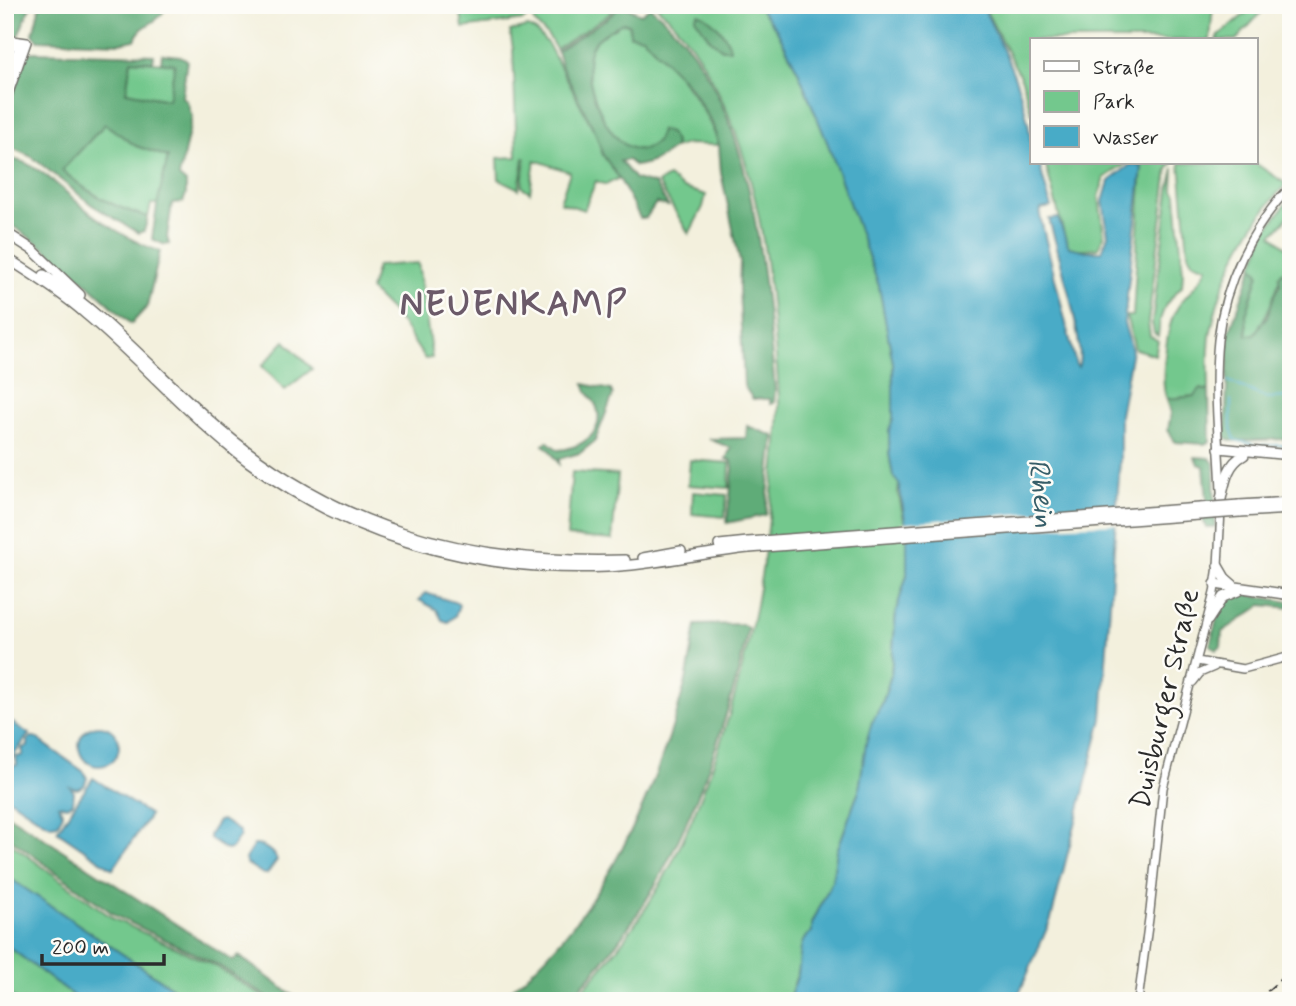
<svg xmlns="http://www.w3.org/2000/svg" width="1296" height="1006" viewBox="0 0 1296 1006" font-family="Mynerve,sans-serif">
	<rect width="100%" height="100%" fill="#fdfcf7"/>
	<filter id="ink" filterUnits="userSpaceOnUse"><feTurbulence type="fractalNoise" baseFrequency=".0143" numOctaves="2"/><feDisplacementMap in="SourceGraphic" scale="14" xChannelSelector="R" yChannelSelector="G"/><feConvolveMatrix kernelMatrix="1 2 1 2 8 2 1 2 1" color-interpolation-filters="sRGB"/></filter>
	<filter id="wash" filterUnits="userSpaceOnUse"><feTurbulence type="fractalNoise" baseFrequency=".00686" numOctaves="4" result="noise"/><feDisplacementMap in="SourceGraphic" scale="28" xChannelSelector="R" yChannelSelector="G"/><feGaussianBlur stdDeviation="1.57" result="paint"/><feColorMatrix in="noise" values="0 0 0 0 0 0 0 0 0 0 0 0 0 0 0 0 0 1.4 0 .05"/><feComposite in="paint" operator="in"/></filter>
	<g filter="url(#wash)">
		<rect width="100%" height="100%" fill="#f3f0dd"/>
		<path fill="#73c88d" stroke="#4f7a5c" stroke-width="2" d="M460 5H524L527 17 524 20 463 28Z
			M530 5H616V6L608 15 556 49 549 37 534 22Z
			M655 5H757L777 30 798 71 828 144 879 286 893 363V419L889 431V454L893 476 899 484 898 492 907 533V575L896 612 891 675 882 704 872 723 859 790 837 851 832 881 812 924V932L801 951 799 969 788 1001H573C615 954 654 904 680 846 731 735 760 615 772 493 775 463 779 432 779 402 778 373 775 344 772 315 767 252 757 191 735 131 717 84 694 38 655 5Z
			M983 5H1213L1210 40H1032V115L1022 80Z
			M1256 5H1268L1236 40H1216L1218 36Z
			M622 23 629 24C666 60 702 95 719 145L686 144 674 148 675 142 661 131C658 141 654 146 643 149 609 157 577 70 592 46 598 36 612 29 622 23Z
			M528 27 536 31 548 44 596 134 603 155 619 178 606 185 596 181 584 210 560 202 570 172 535 160 530 192 522 187 525 158H524L519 189 499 179 498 158 517 157 513 49 510 31Z
			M131 60 175 64 169 100 126 92Z
			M105 124 136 146 168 157 158 204H151L148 217C115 208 87 193 62 170Z
			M1045 163H1127L1104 178 1099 197 1104 236 1098 248 1071 250 1067 245Z
			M1136 163H1173L1168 169 1148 322 1150 336 1158 341 1155 355 1135 349 1126 316H1133L1142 164Z
			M1180 163H1255L1286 184C1248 225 1222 276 1211 331 1207 350 1209 372 1209 391L1201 389 1194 396 1167 399C1159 385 1167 327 1175 312 1183 295 1201 285 1207 267L1192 262 1188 253Z
			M1174 168 1173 190 1176 194 1183 272 1182 286 1166 304 1160 320 1158 336 1154 333 1152 323 1169 190Z
			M668 177 683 188 706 195 703 207 689 234 658 183Z
			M1291 197V214L1272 235 1291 251V270L1282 272C1275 295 1269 313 1254 335H1247L1246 315 1259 274 1253 266 1266 230Z
			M418 263 432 358 425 359 398 318 370 290 377 266Z
			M285 341 312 369 285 390 262 366Z
			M690 460 730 463 729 488 688 485Z
			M572 472 618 475 612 540 567 536Z
			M693 492 727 495 725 517 692 514Z
			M5 839 114 919 217 967 269 1001H192L5 875Z
			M5 944 80 1001H18L5 991Z"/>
		<path fill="#5eac78" stroke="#446c52" stroke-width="2" d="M5 5H31L18 36H5Z
			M40 5H166C160 26 141 21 135 40L120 43 38 40 33 34Z
			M621 5 641 14 650 7C755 88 763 268 775 389L774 403 770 404V399H753L744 386 739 288 740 262 721 173 719 145 712 123 691 88 643 37 630 35 629 24 622 23C612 29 597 37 592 46 577 71 609 157 644 149 654 146 658 141 661 130L670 133 675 142 674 148C661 158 651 164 635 166L628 160 620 161 635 179 655 184 668 206 656 203 646 218H640L619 178 603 155 596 134 562 67 557 51 609 17Z
			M698 13C711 17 729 37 730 49H722L710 39 695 18Z
			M32 52 154 55 153 61 131 60 126 92 168 100 175 64 161 62 162 54 180 56 187 60 182 97 187 101 192 117 179 177 186 183V194L183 202 172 203 167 237 169 244 165 245 152 239 157 205 168 157 136 146 105 124 62 170C87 193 115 208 148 217L144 231 139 233 92 205 32 157 5 145V121L25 55Z
			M5 158C38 160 63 192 88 211 106 225 138 245 160 251L147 307 131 324C91 286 51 250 5 221Z
			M1253 266 1259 273 1246 315 1247 335 1254 334 1268 315 1275 293 1280 285 1279 276 1282 272 1291 270V439L1231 441 1225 437 1229 333Z
			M584 384 611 390 613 395 595 441 580 453 559 459V464L549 449 543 445 547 441 558 450C580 448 605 434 597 408 594 398 588 398 584 384Z
			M1200 389 1209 391 1210 442 1204 444 1175 442 1168 430 1171 413 1167 399 1194 396Z
			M747 426 774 436 766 515 727 523 733 469 732 461 726 459 731 448 709 439 746 438Z
			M1195 457 1209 458 1214 463 1215 527H1207L1196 510 1207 500 1204 466 1198 464Z
			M1236 593 1291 602V608L1262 605 1222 632 1221 647 1216 650 1210 645 1221 604Z
			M742 624 748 628C740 673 726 717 711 761 675 859 640 924 568 1001H497C597 925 651 807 684 688 690 668 692 646 696 625Z
			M5 813 233 961 239 956 300 1001H273L218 965 116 916 5 835Z"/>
		<path fill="#48abc7" stroke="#3a6b79" stroke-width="2" d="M757 5H982C1007 57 1032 104 1032 163H1039L1051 207 1041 209 1040 216 1076 365 1078 367C1087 348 1056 245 1049 219L1058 218 1069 247 1087 251H1102L1108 235 1103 201 1109 181 1131 164 1142 167 1124 323 1132 350 1120 415V461L1102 719 1051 919 1016 1001H788C792 992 795 983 798 974 801 960 797 939 812 932V924L832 881 837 851 859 790 866 743 872 722 882 704 891 675 896 611 907 575V533L899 484 893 476 889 453V430L893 419V363L879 286 828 144 798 71 777 30Z
			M425 593 457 603 459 605 455 616 448 622 442 620 437 610 419 600Z
			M10 721 29 734 5 768V728Z
			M79 746a20 20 0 1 1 40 0a20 20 0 1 1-40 0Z
			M31 737H35L84 772 87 778 84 786 77 789 70 787 74 792 73 803 68 806 58 805 63 813 58 824 51 825 44 822 5 796V775L10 773V766L17 765 16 757 23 755 22 748 28 746V740Z
			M93 778 150 815 113 869 57 831Z
			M222 820 239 831 240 836 231 849 226 850 210 839 209 835 218 821Z
			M254 845C262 844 274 852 277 860L267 874H263L246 863 245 859Z
			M5 875 192 1001H80L5 944Z"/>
		<path fill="#f3f0dd" d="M1119 506 1118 524 904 533 900 523Z"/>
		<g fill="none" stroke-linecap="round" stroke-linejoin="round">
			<path stroke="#48abc7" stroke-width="2" d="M1040 165 1063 163
				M1228 381 1266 398 1291 397
				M1231 400V428L1235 440 1255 445H1291"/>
		</g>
	</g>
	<g filter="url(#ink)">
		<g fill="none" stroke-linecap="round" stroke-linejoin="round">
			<defs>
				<path id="secondary" d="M5 39 27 42 5 104
					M5 45 22 47
					M5 86 20 42
					M1221 491C1219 441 1213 390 1218 340 1224 284 1252 226 1291 186
					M1197 661 1243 669 1291 656
					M1193 682 1200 673 1214 667
					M1138 1001 1150 911 1163 788 1214 593 1218 566 1221 510"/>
				<path id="highway" d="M5 232 33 250 80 295
					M5 257C34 275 62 293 87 315 137 357 181 407 231 448 337 534 472 573 607 567 655 565 701 553 749 548
					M44 275C105 315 152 369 207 418 329 528 464 565 625 560
					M1219 448 1291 455
					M1221 499C1225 482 1227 464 1244 455
					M1239 505 1291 502
					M1240 512 1291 509
					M719 545 748 542
					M643 558 681 551
					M1218 566 1225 578 1233 585
					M1215 584 1291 595
					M1208 620 1223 597 1238 591"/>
			</defs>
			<use href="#secondary" stroke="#717069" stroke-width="10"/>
			<use href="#highway" stroke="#717069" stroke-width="12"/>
			<use href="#secondary" stroke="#fff" stroke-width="7"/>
			<use href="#highway" stroke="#fff" stroke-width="9"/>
			<path stroke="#2b2b2b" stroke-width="2" stroke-dasharray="10 5" stroke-linecap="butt" d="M1256 1001 1291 970"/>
			<defs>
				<path id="highway-bridge" d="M748 542 1239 505
					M749 548 1240 512"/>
			</defs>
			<use href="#highway-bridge" stroke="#717069" stroke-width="12" stroke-linecap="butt"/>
			<use href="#highway-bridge" stroke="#fff" stroke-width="9"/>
		</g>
	</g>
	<g text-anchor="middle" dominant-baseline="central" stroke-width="5" stroke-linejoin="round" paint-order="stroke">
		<g font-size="28" fill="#2b2b2b" stroke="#fdfcf7">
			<text transform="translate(1166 699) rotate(-77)">Duisburger Straße</text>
		</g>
		<g font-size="30" font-style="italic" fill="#375e69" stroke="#fdfcf7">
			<text transform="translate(1041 493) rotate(83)">Rhein</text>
		</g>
		<g font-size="35" font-weight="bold" letter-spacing="2" fill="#6b5a69" stroke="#fdfcf7">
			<text x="514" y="305">NEUENKAMP</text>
		</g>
	</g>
	<rect width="1296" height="1006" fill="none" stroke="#fdfcf7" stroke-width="28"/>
	<rect x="1030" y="38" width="228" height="126" fill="#fdfcf7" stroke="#a9a8a5" stroke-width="2"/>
	<rect x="1044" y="61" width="35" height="10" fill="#ffffff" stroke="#a9a8a5" stroke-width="2"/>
	<text x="1093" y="74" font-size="21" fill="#2b2b2b">Straße</text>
	<rect x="1044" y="91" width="35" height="21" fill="#73c88d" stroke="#a9a8a5" stroke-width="2"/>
	<text x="1093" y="108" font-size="21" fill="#2b2b2b">Park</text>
	<rect x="1044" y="126" width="35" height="21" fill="#48abc7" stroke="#a9a8a5" stroke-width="2"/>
	<text x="1093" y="144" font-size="21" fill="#2b2b2b">Wasser</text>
	<path d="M42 954v10h122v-10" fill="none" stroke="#2b2b2b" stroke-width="3.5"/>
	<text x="52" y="954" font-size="21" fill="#2b2b2b" stroke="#fdfcf7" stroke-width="5" paint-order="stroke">200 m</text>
</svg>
